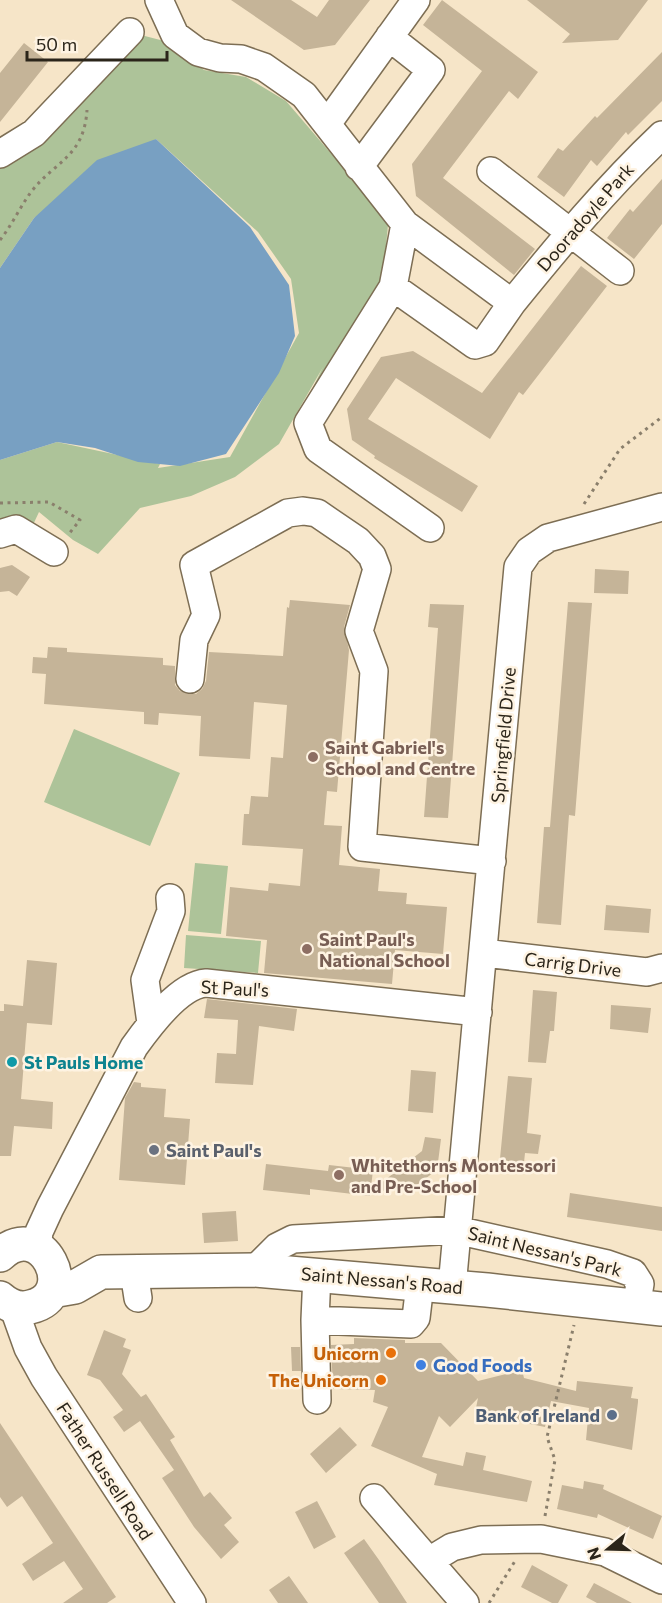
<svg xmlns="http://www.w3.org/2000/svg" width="662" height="1603" viewBox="0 0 662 1603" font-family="Commissioner,sans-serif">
	<rect width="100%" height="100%" fill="#f6e5c8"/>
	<path fill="#adc399" d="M141 35 168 42 204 70 246 77 286 101 375 205 388 225 382 288 296 422 323 367 279 444 235 477 191 496 140 508 98 554 73 540 39 512 32 527 0 525V460L57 442 160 464 158 468 230 457 299 333 291 279 258 232 156 139 34 218 0 268V167Z
		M74 729 180 773 150 846 44 802Z
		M195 863 228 866 221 934 188 931Z
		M186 935 261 941 258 973 184 968Z"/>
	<path fill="#78a0c2" d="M156 139 250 227 289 285 295 336 279 373 226 454 180 466 138 462 95 448 57 442 0 460V268L34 218 97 160Z"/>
	<path fill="#c5b498" d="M231 0H291L317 17 329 0H370L335 45 304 50Z
		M442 0 538 72 518 99 509 91 443 178 535 249 514 275 416 196 412 164 482 71 423 25Z
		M527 0H648L618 40 562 43 570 34Z
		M24 43 48 62 0 122V73Z
		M662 52V101L628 135 626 132 597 166 591 160 564 197 537 177 558 148 563 151 595 116 597 118Z
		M662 179V224L634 259 607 238 630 209 633 212Z
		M581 266 607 286 523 395 519 392 490 439 396 378 368 419 478 486 462 512 374 458 375 456 352 440 347 409 381 357 413 351 482 393Z
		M12 565 30 577 17 596 9 591 0 592V568Z
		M595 569 629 571 628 594 594 593Z
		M290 600 350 605 344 627 349 650 337 792 327 791 324 825 342 826 339 865 380 869 378 891 407 893 406 904 447 907 443 954 395 950 392 984 264 973 267 940 226 936 230 887 268 891 269 883 300 886 303 849 242 845 244 814H249L251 796 268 797 271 757 283 758 287 705 254 702 250 759 199 756 201 716 159 713 158 725 144 724V712L44 704 46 674 32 673 33 657 47 658 48 647 67 648V652L163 658V665L175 666V685L180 691 196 694 202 689 206 681 209 652 283 656 287 607 289 608Z
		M568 602 592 603 575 816 569 815 561 925 537 923 544 827H550Z
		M430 604 464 605 448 818 424 817 438 628 428 627Z
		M606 905 651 909 649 933 604 930Z
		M27 960 57 963 52 1025 27 1023 21 1099 53 1102 52 1129 14 1126 11 1156H0V1011H4V1004L23 1006Z
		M533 990 557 992 554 1031H550L546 1063 528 1062Z
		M207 999 297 1009 294 1031 259 1026 253 1085 215 1083 217 1053 236 1054 238 1020 204 1018Z
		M611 1005 651 1008 648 1033 610 1029Z
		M411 1070 436 1072 433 1113 408 1111Z
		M508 1076 532 1078 527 1133 541 1135 538 1154 525 1153 523 1172 499 1169Z
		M134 1082 141 1083V1087L166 1089 164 1117 190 1119 185 1185 119 1180 125 1098Z
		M425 1137 441 1139 437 1170 410 1190 371 1191 422 1151Z
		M266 1164 328 1171 329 1165 373 1170 370 1196 310 1189V1195L263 1190Z
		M570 1193 662 1207V1231L567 1217Z
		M236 1211 238 1241 204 1243 202 1213Z
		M104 1330 126 1339 123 1347 131 1350 122 1374 141 1397 146 1394 175 1437 170 1440 204 1497 210 1492 232 1518 224 1525 239 1542 221 1559 194 1527 162 1478 174 1470 140 1421 124 1432 113 1417 123 1410 100 1380 87 1375Z
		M354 1338 405 1340V1343H441L478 1381 522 1370 524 1378 576 1391 577 1381 633 1387 631 1398 638 1399V1402L632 1450 586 1440 589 1408 551 1401 545 1427 475 1413 478 1398 450 1427 439 1416 422 1457 463 1466 466 1452 486 1456 483 1470 532 1481 527 1502 434 1485 437 1474 371 1446 388 1407 373 1402 375 1390 333 1389 331 1345 354 1344Z
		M291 1347H300L301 1371H292Z
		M0 1423 116 1597 107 1603H63L83 1589 64 1561 33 1581 22 1564 53 1543 22 1496 7 1507 0 1497Z
		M340 1427 357 1445 326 1473 310 1454Z
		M584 1481 604 1485 603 1489 662 1516 653 1539 598 1514 597 1518 557 1509 562 1485 583 1489Z
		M317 1501 336 1537 314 1549 295 1512Z
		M364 1539 379 1560 407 1603H379L344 1553Z
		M532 1565 568 1585 558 1603H552L521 1587Z
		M289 1576 308 1603H278L269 1590Z
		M594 1583 632 1603H597L586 1597Z"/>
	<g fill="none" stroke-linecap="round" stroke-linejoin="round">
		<defs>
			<path id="minor" d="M159 0 175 35 198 52 220 58 241 59 264 67 304 95 405 224 393 287 308 423 318 449 430 528
				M327 124 416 0
				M0 154 34 133 130 32
				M359 167 431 70 389 37
				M491 171 620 271
				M393 287 475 345 485 342 512 303 405 224
				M512 303C560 244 607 187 662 135
				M0 534 16 529 54 552
				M190 679 194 640 206 615 194 565 288 513 303 511 317 513 358 541 372 556 377 569 359 631 374 671 362 847 492 861
				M484 953 647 972 662 968
				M151 1023 145 980 171 911 170 898
				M37 1248 39 1232 50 1208 134 1047C149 1026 179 985 206 983L478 1012
				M254 1270 277 1247 293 1239 456 1230 607 1264 633 1273 640 1284 636 1307
				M134 1272 138 1298
				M452 1287 518 567 529 551 548 538 662 507
				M13 1306 28 1348 44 1377 192 1603
				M315 1320 411 1324 416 1318 420 1284
				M317 1400 315 1320 317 1274
				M374 1498 465 1603
				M429 1561 452 1547 481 1540 541 1539 605 1552 662 1580"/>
			<path id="major" d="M0 1255C42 1215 82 1296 30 1307 19 1310 9 1306 0 1298
				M52 1291 75 1287 101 1272 254 1270 487 1290 662 1309"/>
		</defs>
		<use href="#minor" stroke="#7d6e54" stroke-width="30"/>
		<use href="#major" stroke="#7d6e54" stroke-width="36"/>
		<path stroke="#8a7f6c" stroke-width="3" stroke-dasharray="3 4.5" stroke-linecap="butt" d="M0 240C12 225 20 207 31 192 55 161 84 157 87 110
			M0 503 49 502 80 520 68 535
			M584 504 620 449 662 417
			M545 1516 555 1460 547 1437 574 1325
			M489 1603 515 1561"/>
		<use href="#minor" stroke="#fff" stroke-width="27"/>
		<use href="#major" stroke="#fff" stroke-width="33"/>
	</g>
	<g fill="#8d6e63" stroke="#fef3e2" stroke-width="2">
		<circle cx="313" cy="757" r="6"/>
		<circle cx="307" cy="949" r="6"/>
		<circle cx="339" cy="1175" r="6"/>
	</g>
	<circle fill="#0f9aa8" stroke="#fef3e2" stroke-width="2" cx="12" cy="1062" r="6"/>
	<circle fill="#6b7280" stroke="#fef3e2" stroke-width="2" cx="154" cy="1150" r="6"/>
	<g fill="#e8710a" stroke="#fef3e2" stroke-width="2">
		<circle cx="391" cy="1353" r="6"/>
		<circle cx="381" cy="1380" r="6"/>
	</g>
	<circle fill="#3f7fe0" stroke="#fef3e2" stroke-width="2" cx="421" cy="1365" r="6"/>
	<circle fill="#5c6f8a" stroke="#fef3e2" stroke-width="2" cx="612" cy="1415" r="6"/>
	<g text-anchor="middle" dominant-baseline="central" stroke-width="5" stroke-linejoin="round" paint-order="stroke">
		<g font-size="18" fill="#2b251a" stroke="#fef3e2">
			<text transform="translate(585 217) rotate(-49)">Dooradoyle Park</text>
			<text transform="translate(503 735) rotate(-85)">Springfield Drive</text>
			<text transform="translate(573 964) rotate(7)">Carrig Drive</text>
			<text transform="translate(235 988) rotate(3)">St Paul's</text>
			<text transform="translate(545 1251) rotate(14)">Saint Nessan's Park</text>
			<text transform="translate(382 1280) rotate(5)">Saint Nessan's Road</text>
			<text transform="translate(105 1471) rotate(57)">Father Russell Road</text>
		</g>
		<g font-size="18" font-weight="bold" fill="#785e54" stroke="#fef3e2" text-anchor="start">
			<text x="325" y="747">Saint Gabriel's<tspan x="325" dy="21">School and Centre</tspan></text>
			<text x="319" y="939">Saint Paul's<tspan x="319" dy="21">National School</tspan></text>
			<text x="351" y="1165">Whitethorns Montessori<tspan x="351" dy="21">and Pre-School</tspan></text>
		</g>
		<g font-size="18" font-weight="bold" fill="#0d838f" stroke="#fef3e2" text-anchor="start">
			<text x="24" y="1062">St Pauls Home</text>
		</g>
		<g font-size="18" font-weight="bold" fill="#5b616d" stroke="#fef3e2" text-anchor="start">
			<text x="166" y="1150">Saint Paul's</text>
		</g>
		<g font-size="18" font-weight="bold" fill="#c56008" stroke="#fef3e2" text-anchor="end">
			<text x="379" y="1353">Unicorn</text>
			<text x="369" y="1380">The Unicorn</text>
		</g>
		<g font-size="18" font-weight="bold" fill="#366cbe" stroke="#fef3e2" text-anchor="start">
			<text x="433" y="1365">Good Foods</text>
		</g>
		<g font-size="18" font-weight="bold" fill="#4e5e75" stroke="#fef3e2" text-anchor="end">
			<text x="600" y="1415">Bank of Ireland</text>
		</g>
	</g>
	<g transform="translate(608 1549) rotate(251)" stroke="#fef3e2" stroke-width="4.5" paint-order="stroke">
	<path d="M0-4.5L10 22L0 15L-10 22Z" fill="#2b251a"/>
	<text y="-9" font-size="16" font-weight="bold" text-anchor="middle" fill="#2b251a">N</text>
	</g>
	<path d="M27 51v9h140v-9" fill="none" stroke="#2b251a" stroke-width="3"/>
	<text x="36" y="51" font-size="18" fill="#2b251a" stroke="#fef3e2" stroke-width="4.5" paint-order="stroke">50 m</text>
</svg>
